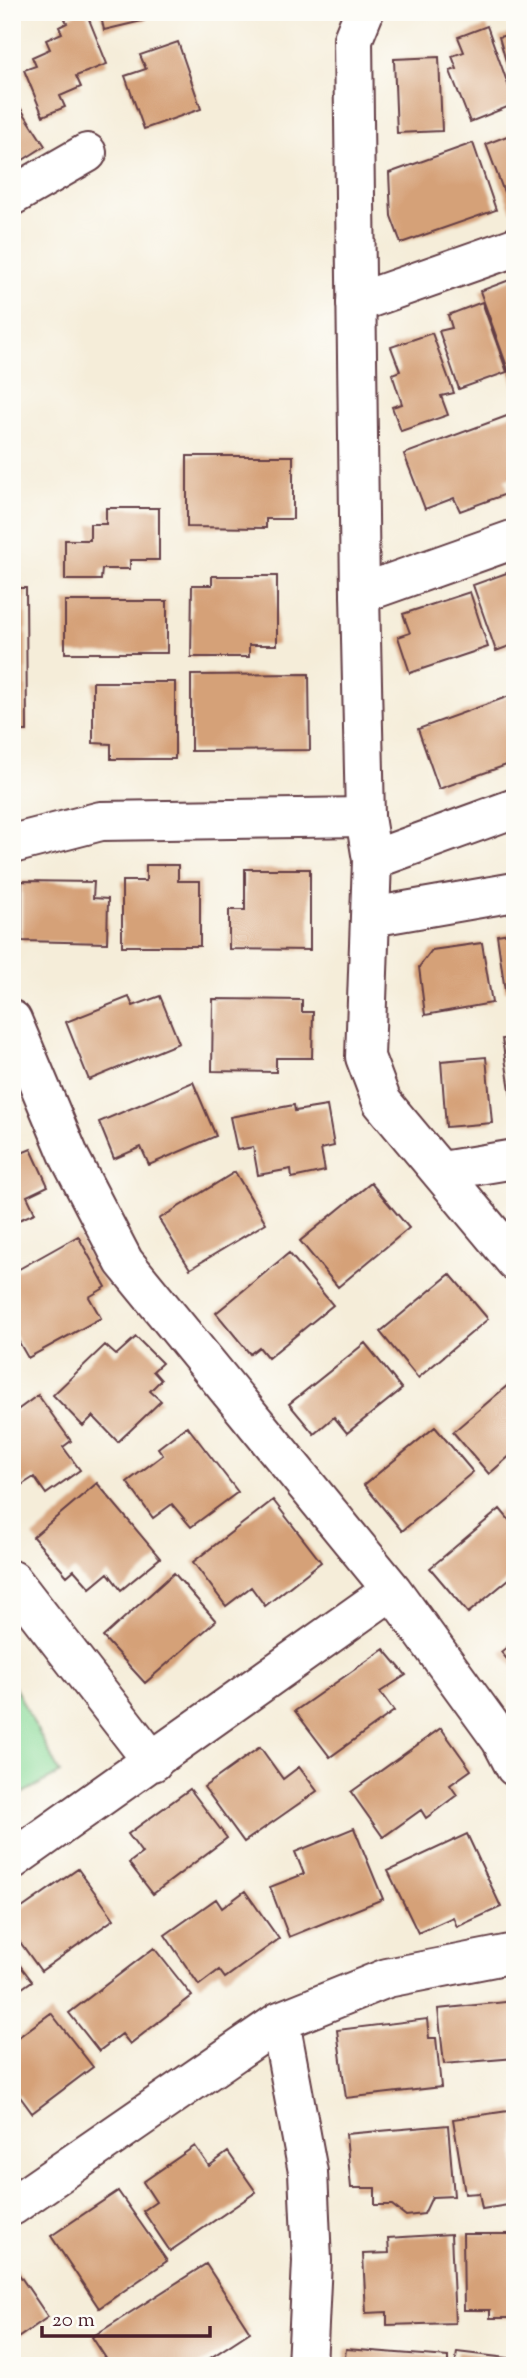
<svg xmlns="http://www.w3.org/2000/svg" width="527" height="2378" viewBox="0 0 527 2378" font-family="'Sorts Mill Goudy',serif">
	<rect width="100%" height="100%" fill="#fdfcf7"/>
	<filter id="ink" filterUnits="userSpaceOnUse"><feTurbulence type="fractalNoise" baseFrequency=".0143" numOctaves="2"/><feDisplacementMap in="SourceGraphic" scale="14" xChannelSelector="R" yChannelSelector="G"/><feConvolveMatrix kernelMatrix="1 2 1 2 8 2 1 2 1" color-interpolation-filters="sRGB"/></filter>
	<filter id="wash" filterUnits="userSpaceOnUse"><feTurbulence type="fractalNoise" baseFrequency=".00686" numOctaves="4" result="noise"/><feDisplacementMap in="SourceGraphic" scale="28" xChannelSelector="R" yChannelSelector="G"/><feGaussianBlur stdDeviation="1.57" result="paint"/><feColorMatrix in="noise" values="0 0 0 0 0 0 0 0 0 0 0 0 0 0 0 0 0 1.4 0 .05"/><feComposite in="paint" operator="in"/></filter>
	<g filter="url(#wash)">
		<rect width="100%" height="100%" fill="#f5edd9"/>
		<path fill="#89da99" stroke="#6a7c62" stroke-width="2" d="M12 1682 60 1773 12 1799Z"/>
		<g id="blocks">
			<path fill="#d5a178" d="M80 12H86L107 64 76 76 81 87 60 96 65 107 43 116 24 70 36 66 32 57 50 49 46 40 62 33 59 27 67 23 65 19Z
				M100 12H143L146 20 104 30Z
				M487 26 515 104 470 122 450 71 457 69 452 56 464 52 458 37Z
				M515 33V89H514L499 37Z
				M178 42 201 109 144 129 125 76 146 69 140 55Z
				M439 57 442 131 397 133 394 59Z
				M12 95 45 146 12 167Z
				M515 133V209L511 211 486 144Z
				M473 143 496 210 401 243 391 216 389 173Z
				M515 278V385L514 386 480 291Z
				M482 302 507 372 459 389 439 331 452 328 448 315Z
				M432 333 454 393 441 396 448 415 401 431 392 407 402 404 392 374 400 371 391 347Z
				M515 413V476L505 480 509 493 460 511 454 498 425 509 404 454Z
				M187 456H293V519H266V528L187 527Z
				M106 508H159V560H130V569H102L101 580H65V540H90V524H106Z
				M515 570V644L496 651 473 585Z
				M212 576H277V645H249V657H191L192 585H212Z
				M12 588H26L27 731H12Z
				M470 592 488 647 410 673 398 637 410 633 403 614Z
				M65 601H167V653H65Z
				M309 674 310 750 191 751V675Z
				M93 682H175V759H111V744L93 743Z
				M515 694V762L439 789 418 729Z
				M146 865H178V881H200V946H122V881H146Z
				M245 869H310V950L229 949V910H245Z
				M22 881 94 882 93 898 108 899 107 943 22 941Z
				M515 932V990L505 991 497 935Z
				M482 943 492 1003 425 1015 419 967 432 950Z
				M160 996 179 1043 89 1080 66 1022 129 997 133 1006Z
				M213 999 302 1000V1012H313L312 1058H276V1072L212 1071Z
				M515 1037V1109H513L502 1039Z
				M486 1057 492 1123 446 1127 441 1061Z
				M193 1082 216 1136 149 1165 141 1147 114 1159 99 1122Z
				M294 1105 295 1111 327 1106 334 1146 321 1149 325 1171 292 1178 291 1169 258 1175 253 1147 237 1150 230 1117Z
				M31 1149 48 1186 27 1196 35 1213 12 1223V1157Z
				M235 1172 266 1223 190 1269 159 1219Z
				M371 1183 409 1228 338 1287 300 1241Z
				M78 1236 106 1287 89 1297 101 1318 28 1358 12 1330V1273Z
				M289 1253 333 1305 268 1358 259 1347 250 1354 216 1313Z
				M450 1274 488 1319 418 1378 380 1332Z
				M136 1337 162 1363 153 1371 161 1380 150 1391 161 1401 118 1442 93 1416 83 1426 53 1395 105 1345 116 1355Z
				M365 1343 402 1389 347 1433 334 1417 314 1434 289 1404Z
				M515 1379V1456L512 1454 489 1474 453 1432Z
				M38 1395 71 1441 63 1447 80 1470 46 1494 34 1477 17 1488 12 1481V1414Z
				M187 1426 238 1492 191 1527 172 1504 153 1518 127 1482 163 1455 158 1448Z
				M435 1427 473 1472 402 1531 364 1485Z
				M97 1483 160 1558 121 1590 108 1573 90 1588 74 1570 67 1576 33 1537Z
				M273 1500 321 1562 265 1606 251 1587 226 1606 193 1562Z
				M500 1509 515 1527V1574L468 1613 430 1568Z
				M174 1573 216 1621 145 1683 103 1637Z
				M515 1641V1669L501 1652Z
				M384 1649 406 1675 380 1692 394 1711 330 1757 295 1711Z
				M441 1728 471 1770 450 1785 457 1795 426 1818 421 1810 383 1837 351 1792Z
				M260 1747 283 1779 299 1767 317 1791 244 1842 204 1787Z
				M190 1789 227 1838 153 1894 129 1863 142 1853 128 1834Z
				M354 1828 383 1899 289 1937 270 1887 304 1874 295 1852Z
				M467 1834 501 1907 457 1927 453 1917 418 1933 388 1871Z
				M78 1869 114 1919 41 1971 12 1931V1915Z
				M245 1891 279 1939 225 1978 219 1970 199 1985 165 1935 216 1899 222 1908Z
				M154 1948 192 1996 130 2044 122 2034 99 2051 69 2013Z
				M12 1955 32 1981 12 1995Z
				M515 2001V2058L444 2064 438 2009Z
				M51 2013 93 2067 32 2113 18 2094 12 2098V2042Z
				M427 2019 429 2038H436L441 2087 346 2098 337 2030Z
				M515 2110V2204L482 2209 479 2193 465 2194 453 2119Z
				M448 2125 454 2196 432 2197 424 2214 406 2216 392 2205H375V2188H351L346 2134Z
				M195 2146 209 2166 228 2152 256 2192 170 2251 143 2211 156 2202 143 2182Z
				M118 2191 167 2261 99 2308 51 2236Z
				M451 2234 455 2323 387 2325V2312L366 2313 363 2254 389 2253 388 2238Z
				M463 2234H515V2318H490V2310H464Z
				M12 2264 48 2317 12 2342Z
				M206 2264 250 2332 198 2366H111L92 2337Z
				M346 2349 448 2357V2366H344Z
				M457 2352 515 2359V2366H455Z"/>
		</g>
	</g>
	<g filter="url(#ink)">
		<use href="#blocks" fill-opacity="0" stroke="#643e45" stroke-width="2"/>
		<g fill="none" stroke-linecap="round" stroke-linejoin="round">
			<defs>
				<path id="minor" d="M12 196 87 153
					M356 303 515 247
					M360 594 515 539
					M12 844 101 821 365 817
					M372 860 515 808
					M371 917 515 892
					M12 1020 70 1158 124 1262 392 1590 501 1740 515 1767
					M442 1171 515 1159
					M12 1580 153 1762
					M12 1860 392 1590
					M280 2021 308 2172 312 2261 307 2366
					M12 2206 280 2021 387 1978 515 1953"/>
				<path id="tertiary" d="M364 12 353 39 360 594 365 817 372 860 365 1057 382 1102 515 1261"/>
			</defs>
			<use href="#minor" stroke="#643e45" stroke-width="42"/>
			<use href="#tertiary" stroke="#643e45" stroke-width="42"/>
			<use href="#minor" stroke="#fff" stroke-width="38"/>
			<use href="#tertiary" stroke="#fff" stroke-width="38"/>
		</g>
	</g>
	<rect width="527" height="2378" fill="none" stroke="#fdfcf7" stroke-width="42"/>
	<path d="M42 2326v10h168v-10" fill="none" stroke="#4a1f2b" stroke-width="3.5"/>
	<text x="52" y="2326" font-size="21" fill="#4a1f2b" stroke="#fdfcf7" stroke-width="5" paint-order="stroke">20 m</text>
</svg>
